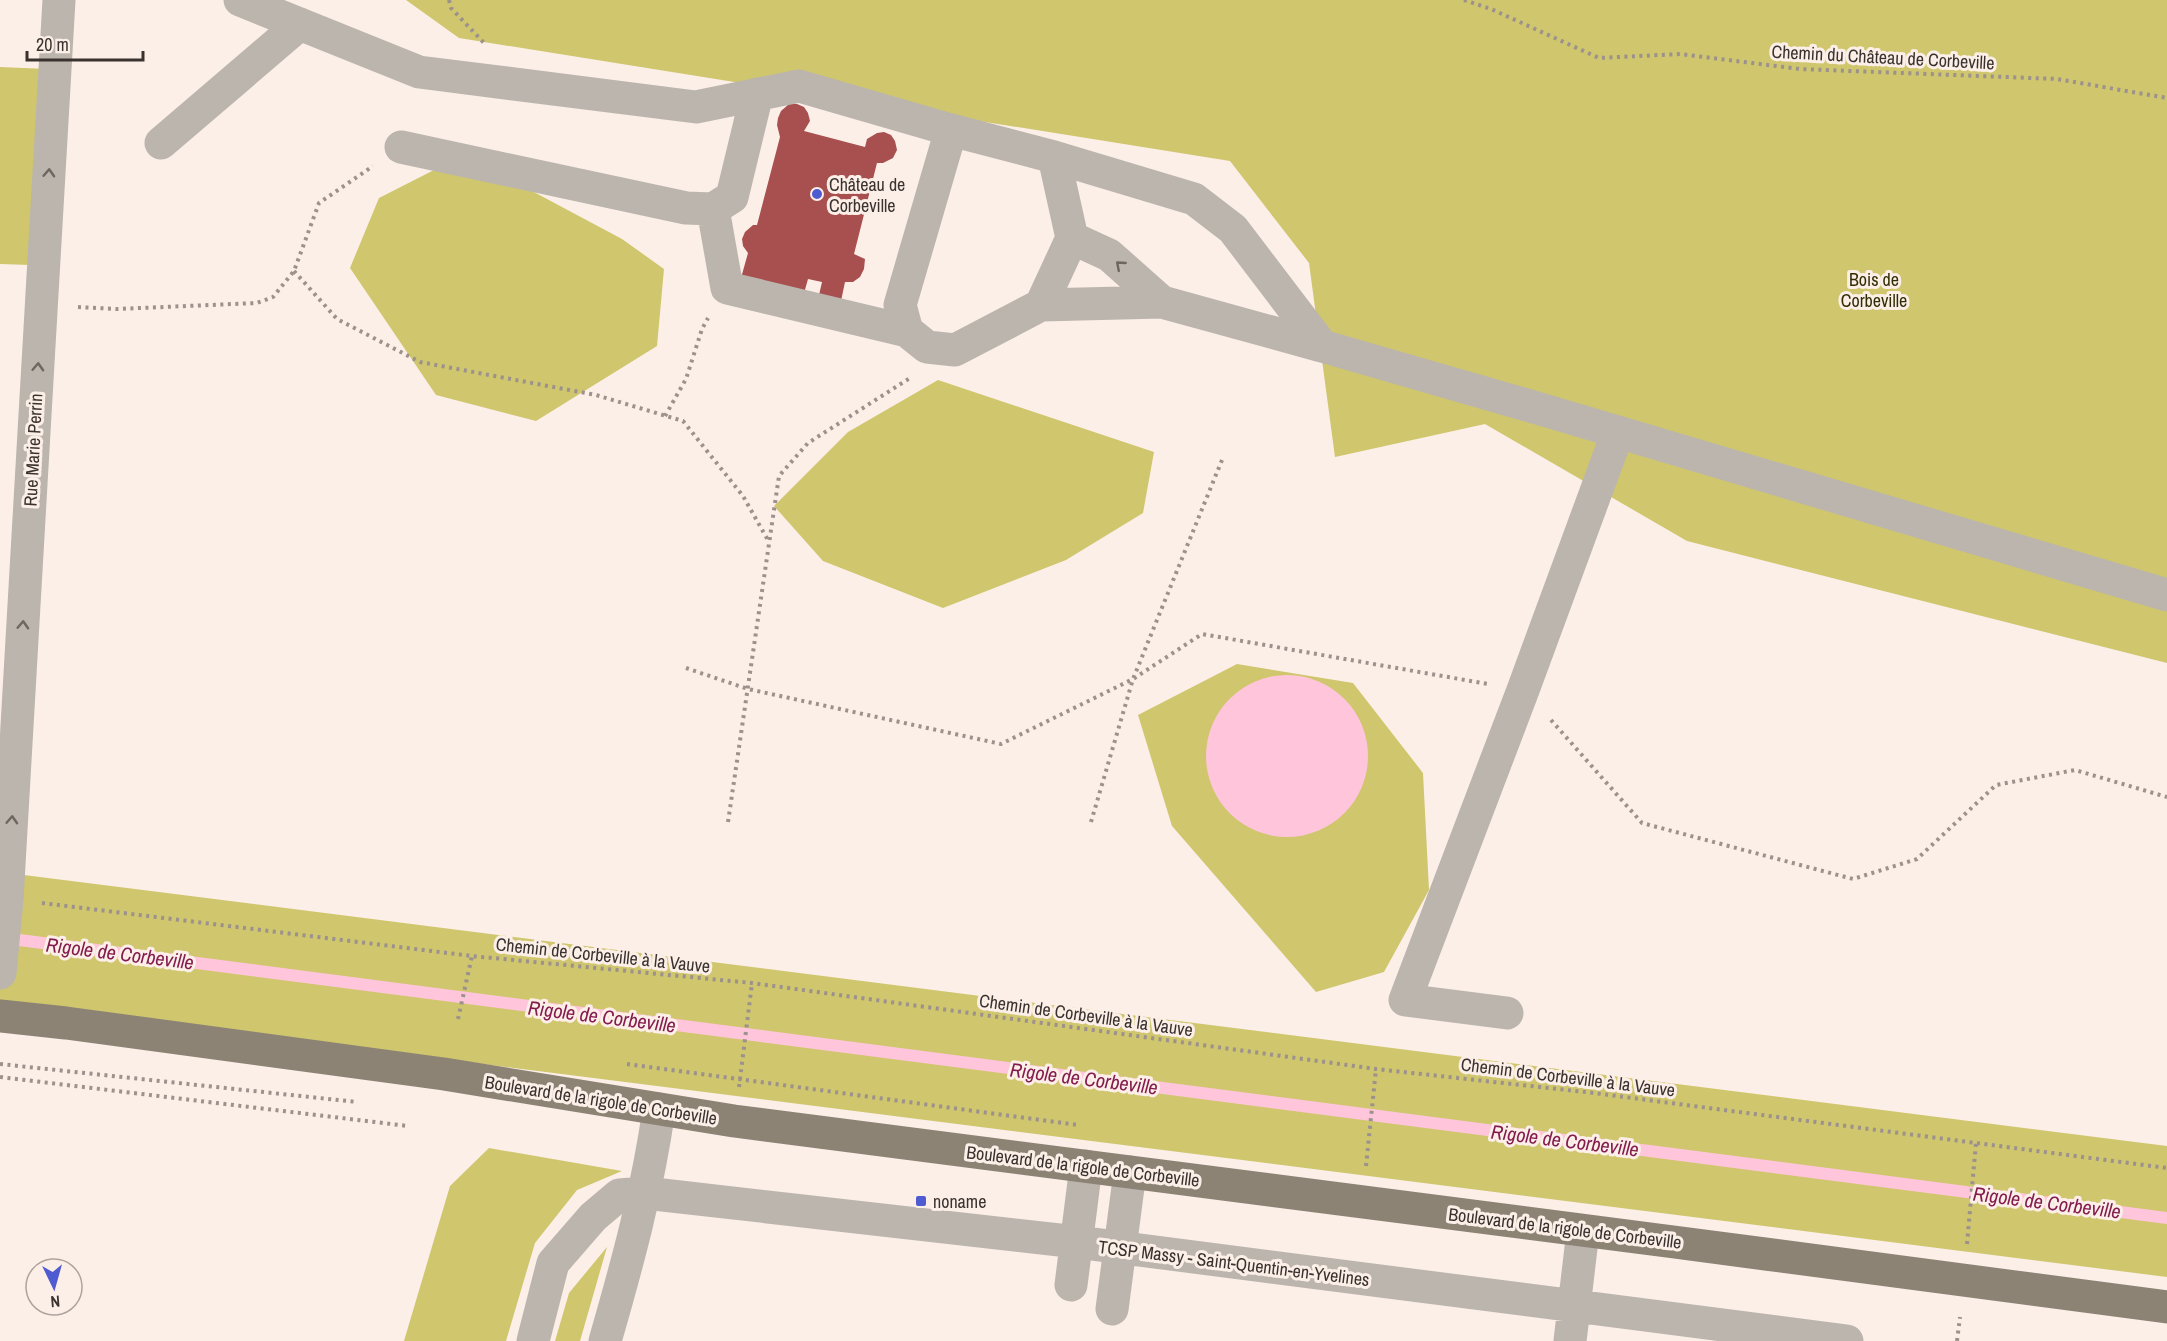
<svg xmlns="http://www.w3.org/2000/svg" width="2167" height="1341" viewBox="0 0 2167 1341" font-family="'Archivo Narrow',sans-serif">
	<rect width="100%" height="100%" fill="#fcefe8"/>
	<path fill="#cfc66e" d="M406 0H2167V663L1687 541 1485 424 1335 457 1309 263 1230 161 459 38Z
		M0 67 47 69 31 265 0 264Z
		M483 165 622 239 664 269 657 346 536 421 436 395 350 268 379 198 436 169Z
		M938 380 1154 452 1143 513 1066 560 943 608 823 561 774 506 848 432Z
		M1237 664 1353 683 1423 773 1429 890 1384 972 1316 992 1172 826 1138 715Z
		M0 872 2167 1146V1277L0 1003Z
		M489 1148 622 1171 577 1190 535 1243 506 1341H404L450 1186Z
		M607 1247 580 1341H555L569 1293Z"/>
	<path fill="#ffc5da" d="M1206 756a81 81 0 1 1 162 0a81 81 0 1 1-162 0Z"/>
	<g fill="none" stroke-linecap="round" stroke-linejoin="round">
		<path stroke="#ffc5da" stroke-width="12" d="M4 938 2167 1218"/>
	</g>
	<path fill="#a8504f" d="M789 104H797L804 107 808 113 810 121 804 131 865 147 867 139 877 133 884 132 891 135 895 141 897 150 893 158 883 163H877L854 254 865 259 864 269 860 277 853 282H845L841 301 819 295 822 282 808 279 803 297 741 278 748 253 743 246 742 239 745 232 753 225H757L780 137 777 125 778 118 781 111Z"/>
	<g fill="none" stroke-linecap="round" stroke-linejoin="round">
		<path stroke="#9c918c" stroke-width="4" stroke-dasharray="3 4.5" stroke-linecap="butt" d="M449 0 451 8 484 43
			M1464 0 1491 9 1599 58 1680 54 1800 69 2057 79 2167 98
			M294 271 337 319 420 362 596 395 683 421 743 496 769 542
			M78 307 117 309 257 303 273 297 294 271 319 203 373 166
			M665 416 686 379 702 329 708 318
			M686 668 748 689 1001 744 1133 679 1202 634 1488 684
			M1551 720 1642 823 1853 879 1917 859 1996 785 2075 770 2167 797
			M728 822 779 476 808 443 910 378
			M1091 822 1133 679 1222 460
			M42 903 472 956 752 983 1376 1069 1594 1093 2167 1168
			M458 1019 472 956
			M0 1064 357 1102
			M627 1064 1078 1125
			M0 1077 408 1126
			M739 1087 752 983
			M1366 1166 1376 1069
			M1967 1244 1976 1143
			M1957 1341 1960 1317"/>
		<path stroke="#bbb5ae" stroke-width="33" d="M240 0 419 72 696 107 799 86 951 130 1054 157 1194 199 1233 229 1322 346 1537 408 2167 595
			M951 130 900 305 907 331 927 347 955 350 1041 305 1072 238 1054 157
			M161 143 300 24
			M401 147 686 208 713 209 732 197 757 94
			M713 209 727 288 907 331
			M1072 238 1109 255 1162 302
			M1041 305 1162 302 1322 346
			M0 973 7 899 59 0
			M1507 1013 1405 1000 1523 690 1618 432
			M1071 1285 1086 1166
			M1112 1309 1130 1172
			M533 1341 553 1263 593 1217 619 1195 645 1193 1077 1242 1847 1341
			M605 1341C627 1265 648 1188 659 1109
			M1570 1341 1583 1231"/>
		<path stroke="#8c8375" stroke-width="33" d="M0 1016 66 1023 444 1074 734 1121 1674 1242 2167 1307"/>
	</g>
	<defs><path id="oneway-chevron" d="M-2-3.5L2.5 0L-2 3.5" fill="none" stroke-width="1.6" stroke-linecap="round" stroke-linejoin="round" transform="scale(1.5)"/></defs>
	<g stroke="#6e6661">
		<use href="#oneway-chevron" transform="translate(49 173) rotate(-87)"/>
		<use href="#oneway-chevron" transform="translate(1120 265) rotate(-139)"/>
		<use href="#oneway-chevron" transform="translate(38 367) rotate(-87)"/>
		<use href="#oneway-chevron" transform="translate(23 625) rotate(-87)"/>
		<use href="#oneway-chevron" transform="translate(12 820) rotate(-87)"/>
	</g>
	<g fill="#4e5bd1" stroke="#fcefe8" stroke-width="2">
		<circle cx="817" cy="194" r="6"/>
		<rect x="915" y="1195" width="12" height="12" rx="3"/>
	</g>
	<g text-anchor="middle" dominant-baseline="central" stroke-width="6" stroke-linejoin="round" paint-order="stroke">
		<g font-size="18" fill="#3a322e" stroke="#fcefe8">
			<text transform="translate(1883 57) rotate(3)">Chemin du Château de Corbeville</text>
			<text transform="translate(33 450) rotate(-87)">Rue Marie Perrin</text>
			<text transform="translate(603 955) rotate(6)">Chemin de Corbeville à la Vauve</text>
			<text transform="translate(1086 1015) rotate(8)">Chemin de Corbeville à la Vauve</text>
			<text transform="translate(1568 1077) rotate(7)">Chemin de Corbeville à la Vauve</text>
			<text transform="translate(601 1100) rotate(9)">Boulevard de la rigole de Corbeville</text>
			<text transform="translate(1083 1166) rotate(7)">Boulevard de la rigole de Corbeville</text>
			<text transform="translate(1565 1228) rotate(7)">Boulevard de la rigole de Corbeville</text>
			<text transform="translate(1234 1263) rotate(7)">TCSP Massy - Saint-Quentin-en-Yvelines</text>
		</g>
		<g font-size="18" fill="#3a322e" stroke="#fcefe8" text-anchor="start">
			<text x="829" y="184">Château de<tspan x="829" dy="21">Corbeville</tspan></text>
			<text x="933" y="1201">noname</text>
		</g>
		<g font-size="18" fill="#322e04" stroke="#fcefe8">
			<text x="1874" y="279">Bois de<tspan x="1874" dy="21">Corbeville</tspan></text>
		</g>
		<g font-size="20" font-style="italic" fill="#841c50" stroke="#fcefe8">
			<text transform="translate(120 953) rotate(7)">Rigole de Corbeville</text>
			<text transform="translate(602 1016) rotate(7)">Rigole de Corbeville</text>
			<text transform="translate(1084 1078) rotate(7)">Rigole de Corbeville</text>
			<text transform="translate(1565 1140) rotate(7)">Rigole de Corbeville</text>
			<text transform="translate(2047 1202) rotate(7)">Rigole de Corbeville</text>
		</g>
	</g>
	<g transform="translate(54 1287) rotate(175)"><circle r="28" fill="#fcefe8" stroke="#aea39e" stroke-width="1.5"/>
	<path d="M0-4.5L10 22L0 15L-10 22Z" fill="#4e5bd1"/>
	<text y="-9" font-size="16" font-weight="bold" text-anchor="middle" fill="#3a322e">N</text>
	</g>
	<path d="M27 51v9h116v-9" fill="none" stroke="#3a322e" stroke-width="3"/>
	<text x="36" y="51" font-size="18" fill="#3a322e" stroke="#fcefe8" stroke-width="4.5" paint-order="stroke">20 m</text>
</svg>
